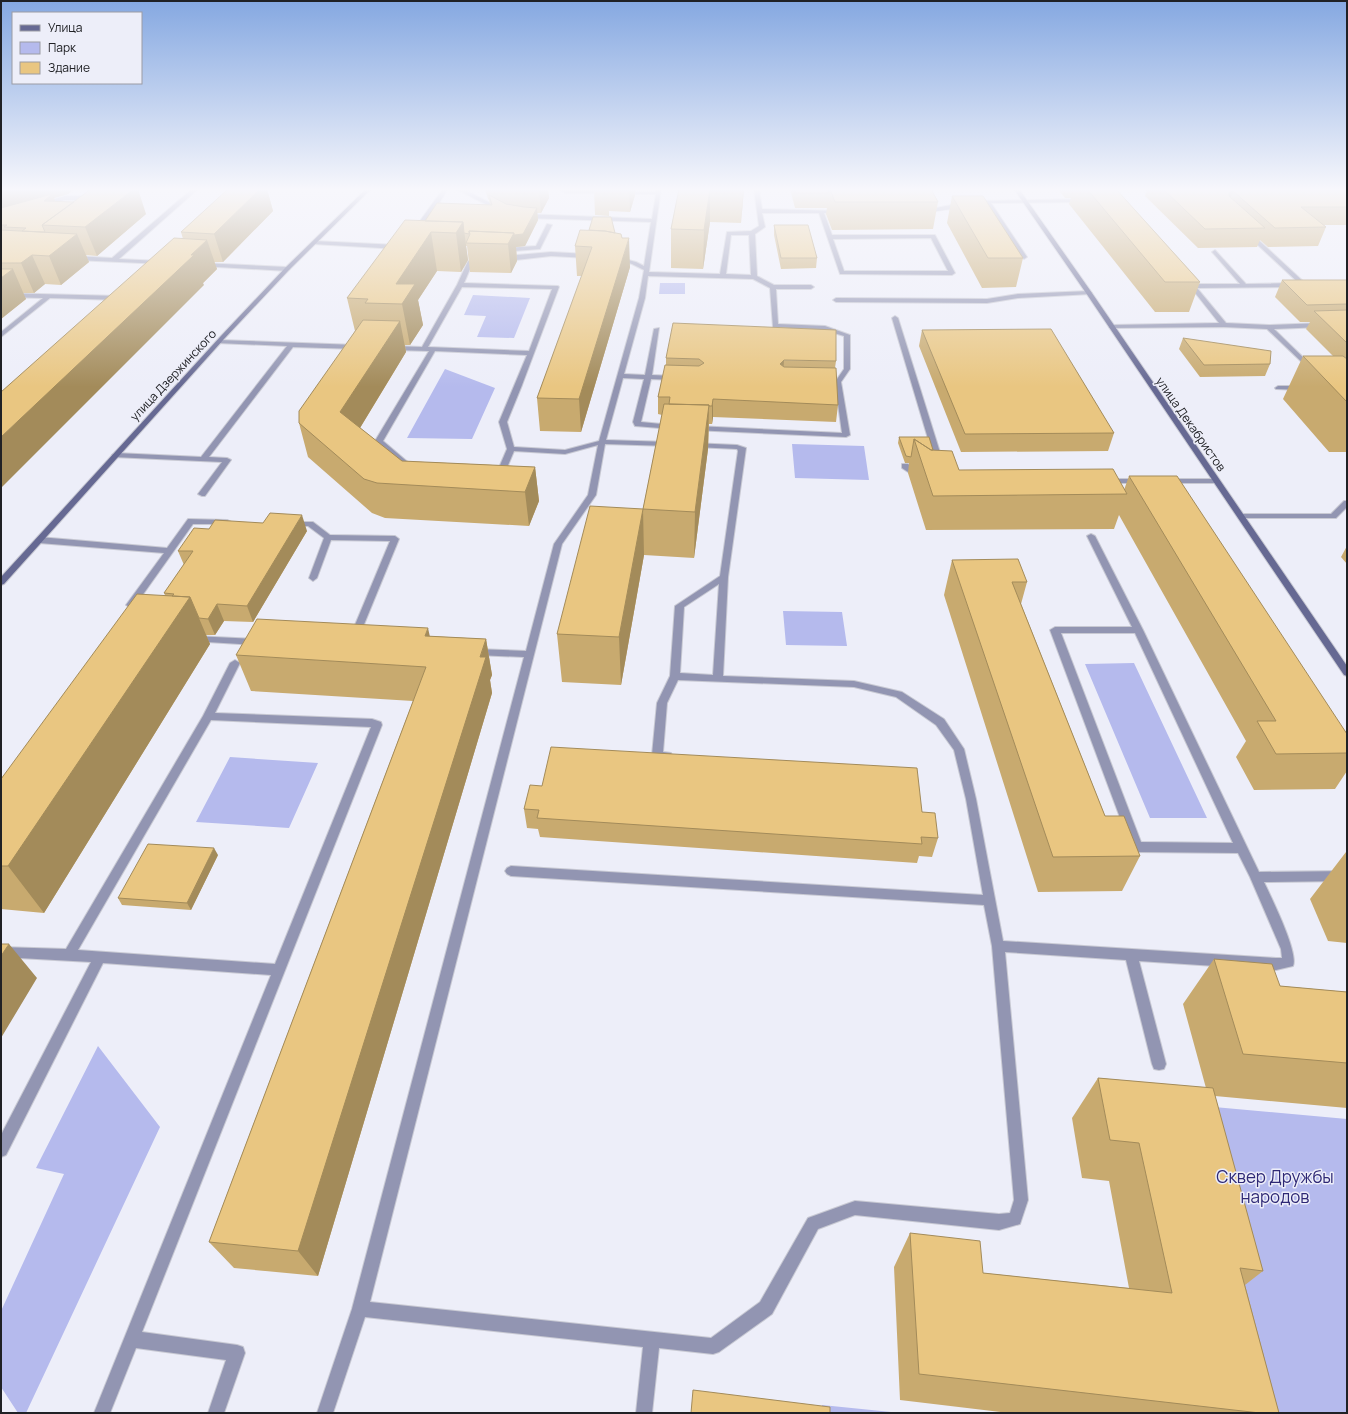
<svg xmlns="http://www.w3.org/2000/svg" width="1348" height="1414" viewBox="0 0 1348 1414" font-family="Manrope,sans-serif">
	<rect width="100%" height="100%" fill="#edeef9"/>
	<path fill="#b5baed" d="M660 283H685V294H659Z
		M473 295 530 298 514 338 477 337 486 316 464 315Z
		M445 369 495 388 472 439 407 438Z
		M792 444 864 446 869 480 795 478Z
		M783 611 842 612 847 646 786 645Z
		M1134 663 1207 818H1150L1085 664Z
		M230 757 318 763 289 828 196 822Z
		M98 1046 160 1127 26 1413H18L1 1387V1311L64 1174 36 1168Z
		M1181 1104 1347 1119V1413H1234Z
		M822 1405 901 1413H822Z"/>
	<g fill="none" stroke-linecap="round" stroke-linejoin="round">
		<defs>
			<path id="lane" d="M192 189H198L119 259 162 261 164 262V264L74 260 71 258 74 256 112 258Z
				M443 189H448L439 203 445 205 442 207 437 206 417 233H413L412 232Z
				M456 189H463L504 210 499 211Z
				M558 189 606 191 608 192 606 193H565Z
				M656 189H661L649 272 720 274 727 232 751 231 759 226 754 189H759L762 209 841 211 842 212 839 214 824 213 832 235H935L955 273 952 275 840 274 819 213H762L765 227 755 234 757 276 774 285H811L814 287 811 289H776L778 324 825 326 850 335V369L841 382 850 435 846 437 693 430V426H696L842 433 835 382 844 369V336L824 330 773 327 770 288 753 279 648 276 645 298 624 374 645 375 654 329 659 328 652 375 674 376 677 378 674 380 651 379 641 422 672 425 676 427 672 429 635 426 633 422 644 379 623 378 606 440 669 442 673 444 669 446 605 444 596 495 562 544 370 1302 711 1338 760 1302 808 1218 855 1201 999 1214 1010 1213 1014 1200 992 946 984 905 511 876 507 874 505 871 507 868 511 866 983 895 966 799 954 750 936 725 896 697 854 687 678 680 667 703 663 752 671 753 672 756 671 759 667 760 653 758 652 755 657 703 670 676 675 606 720 576 738 451 737 449 695 447 691 445 692 443 737 445 746 448 728 577 723 676 854 681 902 692 944 719 964 749 976 799 1003 941 1276 958H1282L1281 949 1250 877 1238 853 1137 852 1133 850 1131 847 1050 630 1055 627H1132L1087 536 1091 534 1095 536 1143 630 1259 872 1347 871V881L1264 882C1271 897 1299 953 1293 966L1276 970 1139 961 1166 1064 1164 1069 1159 1070 1154 1069 1152 1064 1126 960 1005 952 1028 1200 1020 1224 999 1230 855 1215 818 1229 772 1314 719 1352 713 1354 659 1348 652 1413H636L643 1347 365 1317 333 1413H317L352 1309 524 657 476 655 471 652 476 649 526 651 554 544 588 495 598 445 565 454 514 451 503 477 499 479H496L495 477 507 449 499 422 527 355 435 351 383 441 410 464 406 466H403L375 441 429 351 393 350 390 348 393 346 422 347 457 285 468 261 473 262 464 283 558 286 559 287 522 385 507 422 514 447 565 450 599 441 639 298 644 270 632 264 614 259 617 257 636 262 644 266 651 222 524 218 521 216 524 214 652 219 656 194H622L620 193 622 192H656ZM731 235H749L751 275 726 274ZM931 238 948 271H844L833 239ZM462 287 552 289 529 351 428 347ZM719 584 713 675 680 673 684 607ZM1061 633H1135L1233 843 1141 842Z
				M65 196H92L95 198 92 200H65L41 206 38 204Z
				M1084 199 1087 201 1086 202 991 203 1027 257 1024 259 1021 257 986 204C974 204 927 215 920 211L972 201Z
				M547 224 552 225 540 249 502 252 499 250 502 248 536 246Z
				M1247 233H1251L1306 284V286H1302L1247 235Z
				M315 241 398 245 401 247 398 249 313 244V242Z
				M1215 250 1246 284 1293 283 1296 285 1293 287 1197 288 1226 323 1269 325 1347 322V326L1274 329 1312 366V368H1308L1267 329 1224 327 1110 328 1109 327 1112 325 1219 323 1185 280 1190 279 1194 284H1240L1213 253 1212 252Z
				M551 252 588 254 591 256 588 258 551 256 516 260H504L501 258 504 256Z
				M202 263 287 267 290 269 287 271 200 266 199 265Z
				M1089 291 1092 293 1091 294 1018 298 987 303 836 302 833 300 836 298 987 299 1018 294Z
				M1 293 119 296 122 298 119 300 50 298 1 337V332L43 298 1 297Z
				M895 316 898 318 943 462 942 464H939L935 462 892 318Z
				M219 340 357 345 360 347 357 349 293 347 209 457 227 458 231 460 205 496H202L198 494 222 462 113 457 112 455 116 453 201 457 287 346 217 343 216 342Z
				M1278 386H1301L1304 388 1301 390 1276 389 1275 388Z
				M902 464H908L924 476 920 478H917L902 468Z
				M1104 479H1141L1145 481 1141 483H1107L1103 481Z
				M1166 479H1216L1220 481 1216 483H1169L1165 481Z
				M1344 501H1347V507L1336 518H1241L1237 516 1241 514H1331Z
				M188 519 227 520 231 522 227 524H193L134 607 131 608 126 605 164 553 39 543 35 540 39 537 167 548Z
				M288 522H313L330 535 395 536 399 539 358 639H352L350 637 390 541 331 540 317 578 313 581 309 578 324 538 308 526H291L287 524Z
				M194 636 258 639 263 642 258 645 191 641 189 639 191 637Z
				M235 660 240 663 215 713 372 719 381 722 382 725 142 1332 237 1345 243 1347 245 1353 224 1413H208L226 1360 136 1348 110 1413H94L271 975 103 963 6 1155 1 1157V1135L91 962 1 957V947L66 949 203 716 230 663ZM211 720 371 727 275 964 78 950Z"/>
			<path id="secondary" d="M366 189H371L289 270 224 339 4 584 1 585V577L220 337 285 268Z
				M1014 189H1019L1092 293 1347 666V676L1344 675 1086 293Z"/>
		</defs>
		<use href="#lane" stroke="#c8c9d3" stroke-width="2"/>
		<use href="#secondary" stroke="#c8c9d3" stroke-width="2"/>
		<use href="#lane" fill="#9295b2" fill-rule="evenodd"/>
		<use href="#secondary" fill="#666993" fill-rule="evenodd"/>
	</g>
	<path fill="#c8aa6f" d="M1 189H74L68 194 54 198 55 201 146 214 97 256 86 255 89 262 61 285 45 284 34 293H23L26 299 1 319Z
		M228 189H267L273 211 223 262H214L217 269 203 283 204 285 183 239 181 232Z
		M485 189H548L549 198 541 213H537L538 220 525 246 516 247 517 261 511 273 470 272 467 246H466L468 260 461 272 437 271 418 300 423 325 410 345H405L406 352 360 428 402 461 535 467 539 501 529 526 385 518 372 513 308 457 299 423 355 331 347 298 425 221 490 205 489 200 488 199Z
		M594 189H635V195L630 212 609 211V216L595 215Z
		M679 189H744L741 223 710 222 703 269 671 268V229Z
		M790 189H931L938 202 933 229 832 230 826 214 827 208H795Z
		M1060 189H1116L1200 282 1189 312H1155L1069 204 1071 198H1065L1060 192Z
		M1147 189H1347V225H1324L1326 227 1318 246 1268 247 1260 240 1257 247 1198 248 1145 196Z
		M952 196 1023 258 1016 287 982 288 947 223Z
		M774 225 817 258 816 268 781 269 774 235Z
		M615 233 630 267 581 432 540 431 537 398 582 276H577L575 246Z
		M1282 280H1347V452H1329L1283 399 1303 356H1333L1306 329 1310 322H1300L1275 297Z
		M922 330 1114 433 1108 451 961 452 919 346Z
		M1183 338 1270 364 1265 376 1200 377 1179 349Z
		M666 358 836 361 835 368 838 405 836 422 713 417 712 424H709L708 449 694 558 644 555 621 685 562 682 557 634 643 509 662 415 658 414V397L666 365Z
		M899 437H929L933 450 959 470 1124 490 1129 476 1347 734V771L1335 789 1254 790 1236 757 1246 741 1119 515 1114 529 926 530 908 473 909 463H905L898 443Z
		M209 529 307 531 253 622 224 621 215 635H206L210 644 44 913 1 909V779L165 595 164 593 184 565 178 551Z
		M1347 546V564L1341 557Z
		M952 560 1027 582 1021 604 1105 816 1140 856 1122 891 1038 892 944 595Z
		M430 636 486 639 492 675 490 680 492 693 318 1276 234 1268 209 1242 413 701 251 691 236 655Z
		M524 809 922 812 938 838 932 857 919 856 917 863 540 837 538 829 527 828Z
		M1346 852 1347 853V943L1328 941 1310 899Z
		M218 855 191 910 122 905 118 898Z
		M1214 959 1280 986 1347 992V1108L1215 1096 1263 1271 1245 1285 1279 1413H1009L900 1400 894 1267 910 1233 983 1273 1129 1288 1109 1181 1082 1178 1072 1118 1098 1078 1206 1088 1183 1004Z"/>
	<path fill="#a38b5a" d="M1 189H74L68 194 54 198 56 204 1 209Z
		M134 189H138L146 214 97 256 85 227Z
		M260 189H267L273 211 223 262 214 234Z
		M539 189H548L549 198 541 213Z
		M629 189H635V195L630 212Z
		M710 189V222L703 269 704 230Z
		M743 189H744L741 223Z
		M1233 191 1226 210 1229 193Z
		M537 208 538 220 525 246 516 247 517 261 511 273 508 244 514 233Z
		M463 222 468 260 461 272 456 233Z
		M431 232 437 271 418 300 423 325 410 345 402 304 396 284Z
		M77 234 89 262 61 285 49 256Z
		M629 238 630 267 581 432 579 399Z
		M207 240 217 269 203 283 204 285 1 488V437Z
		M32 255 45 284 34 293 21 263Z
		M13 269 26 299 1 319V278Z
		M400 321 406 352 349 446 340 412Z
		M784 360 783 378 780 364Z
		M713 399V417L712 424V406Z
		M709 405 708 449 694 558 695 512Z
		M535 467 539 501 529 526 525 492Z
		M643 509 644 555 621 685 619 637Z
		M302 515 307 531 253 622 247 606Z
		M190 597 210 644 44 913 8 866Z
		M217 604 224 621 215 635 208 619Z
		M428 628 436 664 425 636Z
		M486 639 492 675 490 680 492 693 318 1276 298 1251Z
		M214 848 218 855 191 910 187 903Z
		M9 944 37 978 1 1038V956Z"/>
	<path fill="#e9c681" stroke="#a38b5a" d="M91 189H134L85 227 42 225Z
		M228 189H260L214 234 181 232Z
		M679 189H710L704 230 671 229Z
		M795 189H829L828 193H796Z
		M830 189H931L938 202H835Z
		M1087 189H1116L1200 282H1165Z
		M1163 189H1347V207H1301L1326 227 1275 228 1233 191 1229 193V196L1265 228 1205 229Z
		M52 194 44 201 74 202 42 225 45 232 22 231 26 228 4 227 7 225H1V208Z
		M489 195 506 204 524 207 537 208 523 234 514 235V233L469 231V234L464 233 463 222 425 221 437 203 492 205Z
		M952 196H983L1023 258H988Z
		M593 217H611L615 233 605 231 589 230Z
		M405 220 463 222 456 233 431 232 396 284H415L402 304 365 303 368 299 347 298Z
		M774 225H808L817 258H781Z
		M1 230 77 234 49 256 32 255 21 263H1Z
		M580 230 605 231 621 234 622 238H629L579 399 537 398 592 247 575 246Z
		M469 231 514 233 508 244 466 243 470 234Z
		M174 238 207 240 191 255H194L1 437V392Z
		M1 269H13L1 278Z
		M1282 280H1347V304L1307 305Z
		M1347 310V343L1314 311Z
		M363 320 400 321 340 412 402 461 535 467 525 492 377 483 364 479 299 423V411Z
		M673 323 836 330V361L784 360 780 364 784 367 836 368 838 405 713 399 712 406H709V405L669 404 670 397H658L665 365 699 366 704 363 699 359 666 358Z
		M1051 329 1114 433 965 434 922 330Z
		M1183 338 1271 351 1270 364 1204 365Z
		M1303 356H1343L1347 359V402Z
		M664 404 709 405 695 512 643 509Z
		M899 437H929L933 450H931L914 439 911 457 906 456Z
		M914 439 931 450 952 451 959 470 1113 469 1127 494 933 496Z
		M1129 476H1177L1347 734V753L1276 754 1257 721H1276Z
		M590 506 643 509 619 637 557 634Z
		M270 513 302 515 247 606 217 604 208 619 199 618 190 597 172 596 174 594 164 593 193 551H178L194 528 209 529 215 520 263 523Z
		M1018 559 1027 582H1012L1105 816H1124L1140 856 1053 857 952 560Z
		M137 594 190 597 8 866H1V779Z
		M257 619 428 628 425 636 486 639 480 657H486L298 1251 209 1242 426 667 236 655Z
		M551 747 917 768 922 812 935 813 938 838 921 837 922 844 537 818 539 810 524 809 530 785 542 786Z
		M148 844 214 848 187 903 118 898Z
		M1 944H9L1 956Z
		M1214 959 1272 964 1280 986 1347 992V1063L1243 1054Z
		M1098 1078 1213 1088 1263 1271 1240 1268 1279 1413H1260L919 1374 910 1233 980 1241 983 1273 1172 1293 1139 1143 1110 1140Z
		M693 1390 830 1407V1413H691Z"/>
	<linearGradient id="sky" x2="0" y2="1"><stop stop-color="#85a8e1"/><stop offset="0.49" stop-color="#f7f7fc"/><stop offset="1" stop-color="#f7f7fc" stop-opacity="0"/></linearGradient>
	<rect width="1348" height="387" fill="url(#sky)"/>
	<g text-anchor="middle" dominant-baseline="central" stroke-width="3" stroke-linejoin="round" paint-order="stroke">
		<g font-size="12" fill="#202125" stroke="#edeef9">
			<text transform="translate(173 375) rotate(-47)">улица Дзержинского</text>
			<text transform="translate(1191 424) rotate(55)">улица Декабристов</text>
		</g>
		<g font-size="17" fill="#2e2875" stroke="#edeef9">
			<text x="1275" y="1176">Сквер Дружбы<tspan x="1275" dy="20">народов</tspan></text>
		</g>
	</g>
	<rect width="1348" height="1414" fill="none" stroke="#202125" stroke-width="4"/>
	<rect x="12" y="12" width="130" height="72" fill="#edeef9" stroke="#9b9ca4"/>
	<rect x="20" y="25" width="20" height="6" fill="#666993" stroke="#9b9ca4"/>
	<text x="48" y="32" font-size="12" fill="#202125">Улица</text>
	<rect x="20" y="42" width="20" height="12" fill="#b5baed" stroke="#9b9ca4"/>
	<text x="48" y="52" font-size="12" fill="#202125">Парк</text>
	<rect x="20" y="62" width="20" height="12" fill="#e9c681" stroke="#9b9ca4"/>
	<text x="48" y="72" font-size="12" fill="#202125">Здание</text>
</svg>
